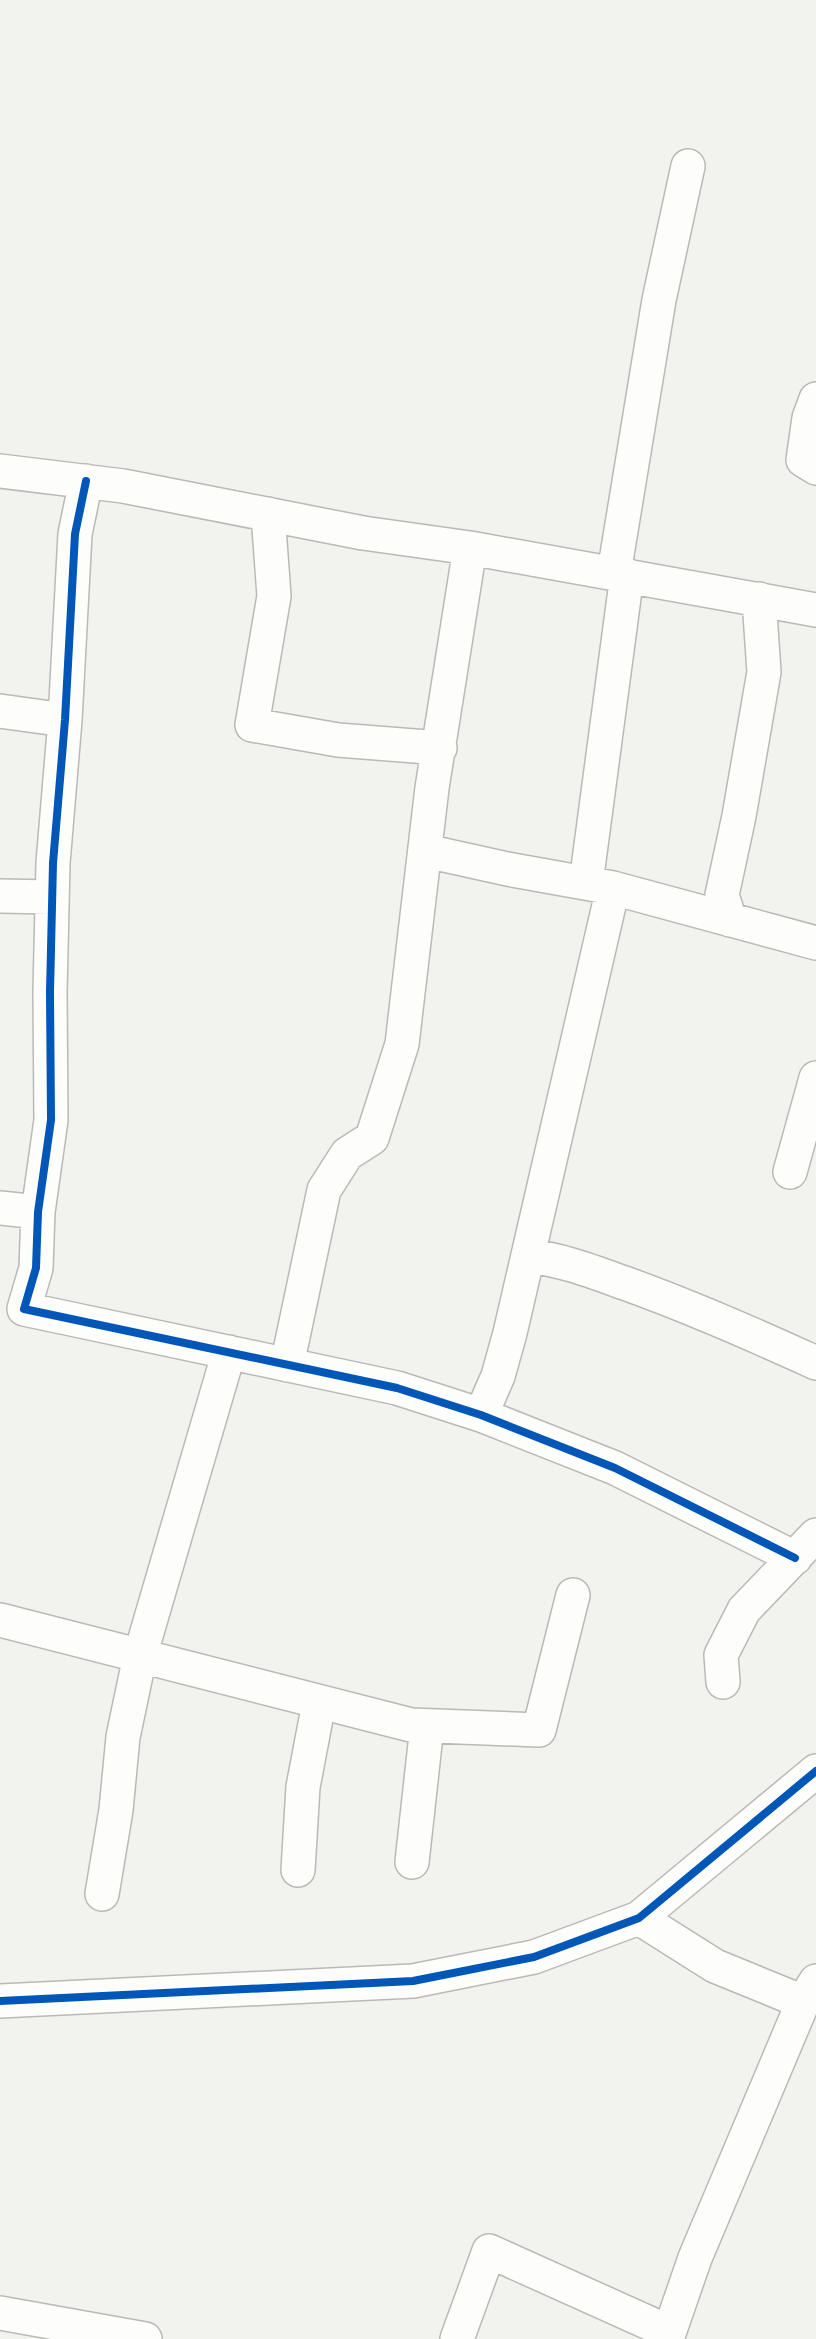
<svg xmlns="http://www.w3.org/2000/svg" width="816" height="2339" viewBox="0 0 816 2339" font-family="'Titillium Web',sans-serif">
	<rect width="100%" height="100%" fill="#f2f2ee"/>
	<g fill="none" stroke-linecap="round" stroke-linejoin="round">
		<defs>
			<path id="minor" d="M816 399 809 418 803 460 816 468
				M0 471 123 486 363 533 470 548 816 610
				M86 481 75 534 65 720 53 863 50 992 51 1120 38 1212 36 1268 24 1309 397 1388 481 1415 615 1468 795 1558
				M268 514 274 596 252 725 338 740 440 748
				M614 573 659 300 688 166
				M0 711 65 720
				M426 851 507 869 613 888 816 943
				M586 883 627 575
				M0 896 52 897
				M730 920 722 895 739 816 764 672 759 599
				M790 1172 816 1078
				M0 1208 38 1212
				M529 1256C564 1260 596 1273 630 1285 693 1308 755 1335 816 1363
				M287 1365 324 1190 347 1154 372 1138 402 1044 432 788 470 548
				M481 1415 498 1376 510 1333 613 888
				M0 1620 411 1725 539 1730 573 1595
				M723 1682 721 1655 744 1610 816 1535
				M412 1862 427 1726
				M298 1870 303 1787 319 1703
				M102 1894 116 1810 123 1737 140 1656 229 1352
				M639 1918 715 1966 803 2002
				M0 2001 413 1981 534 1957 639 1918 816 1771
				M0 2313 145 2339
				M457 2339 489 2251 669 2332
				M667 2339 695 2258 803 2002 816 1981"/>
		</defs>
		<use href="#minor" stroke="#b9b9b6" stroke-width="36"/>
		<use href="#minor" stroke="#fdfdfc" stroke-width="33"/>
		<defs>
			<path id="cycleway" d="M86 481 75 534 65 720 53 863 50 992 51 1120 38 1212 36 1268 24 1309 397 1388 481 1415 615 1468 795 1558
				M0 2001 413 1981 534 1957 639 1918 816 1771"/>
		</defs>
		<use href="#cycleway" stroke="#fff" stroke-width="11"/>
		<use href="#cycleway" stroke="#0057b8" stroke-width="8"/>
	</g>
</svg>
